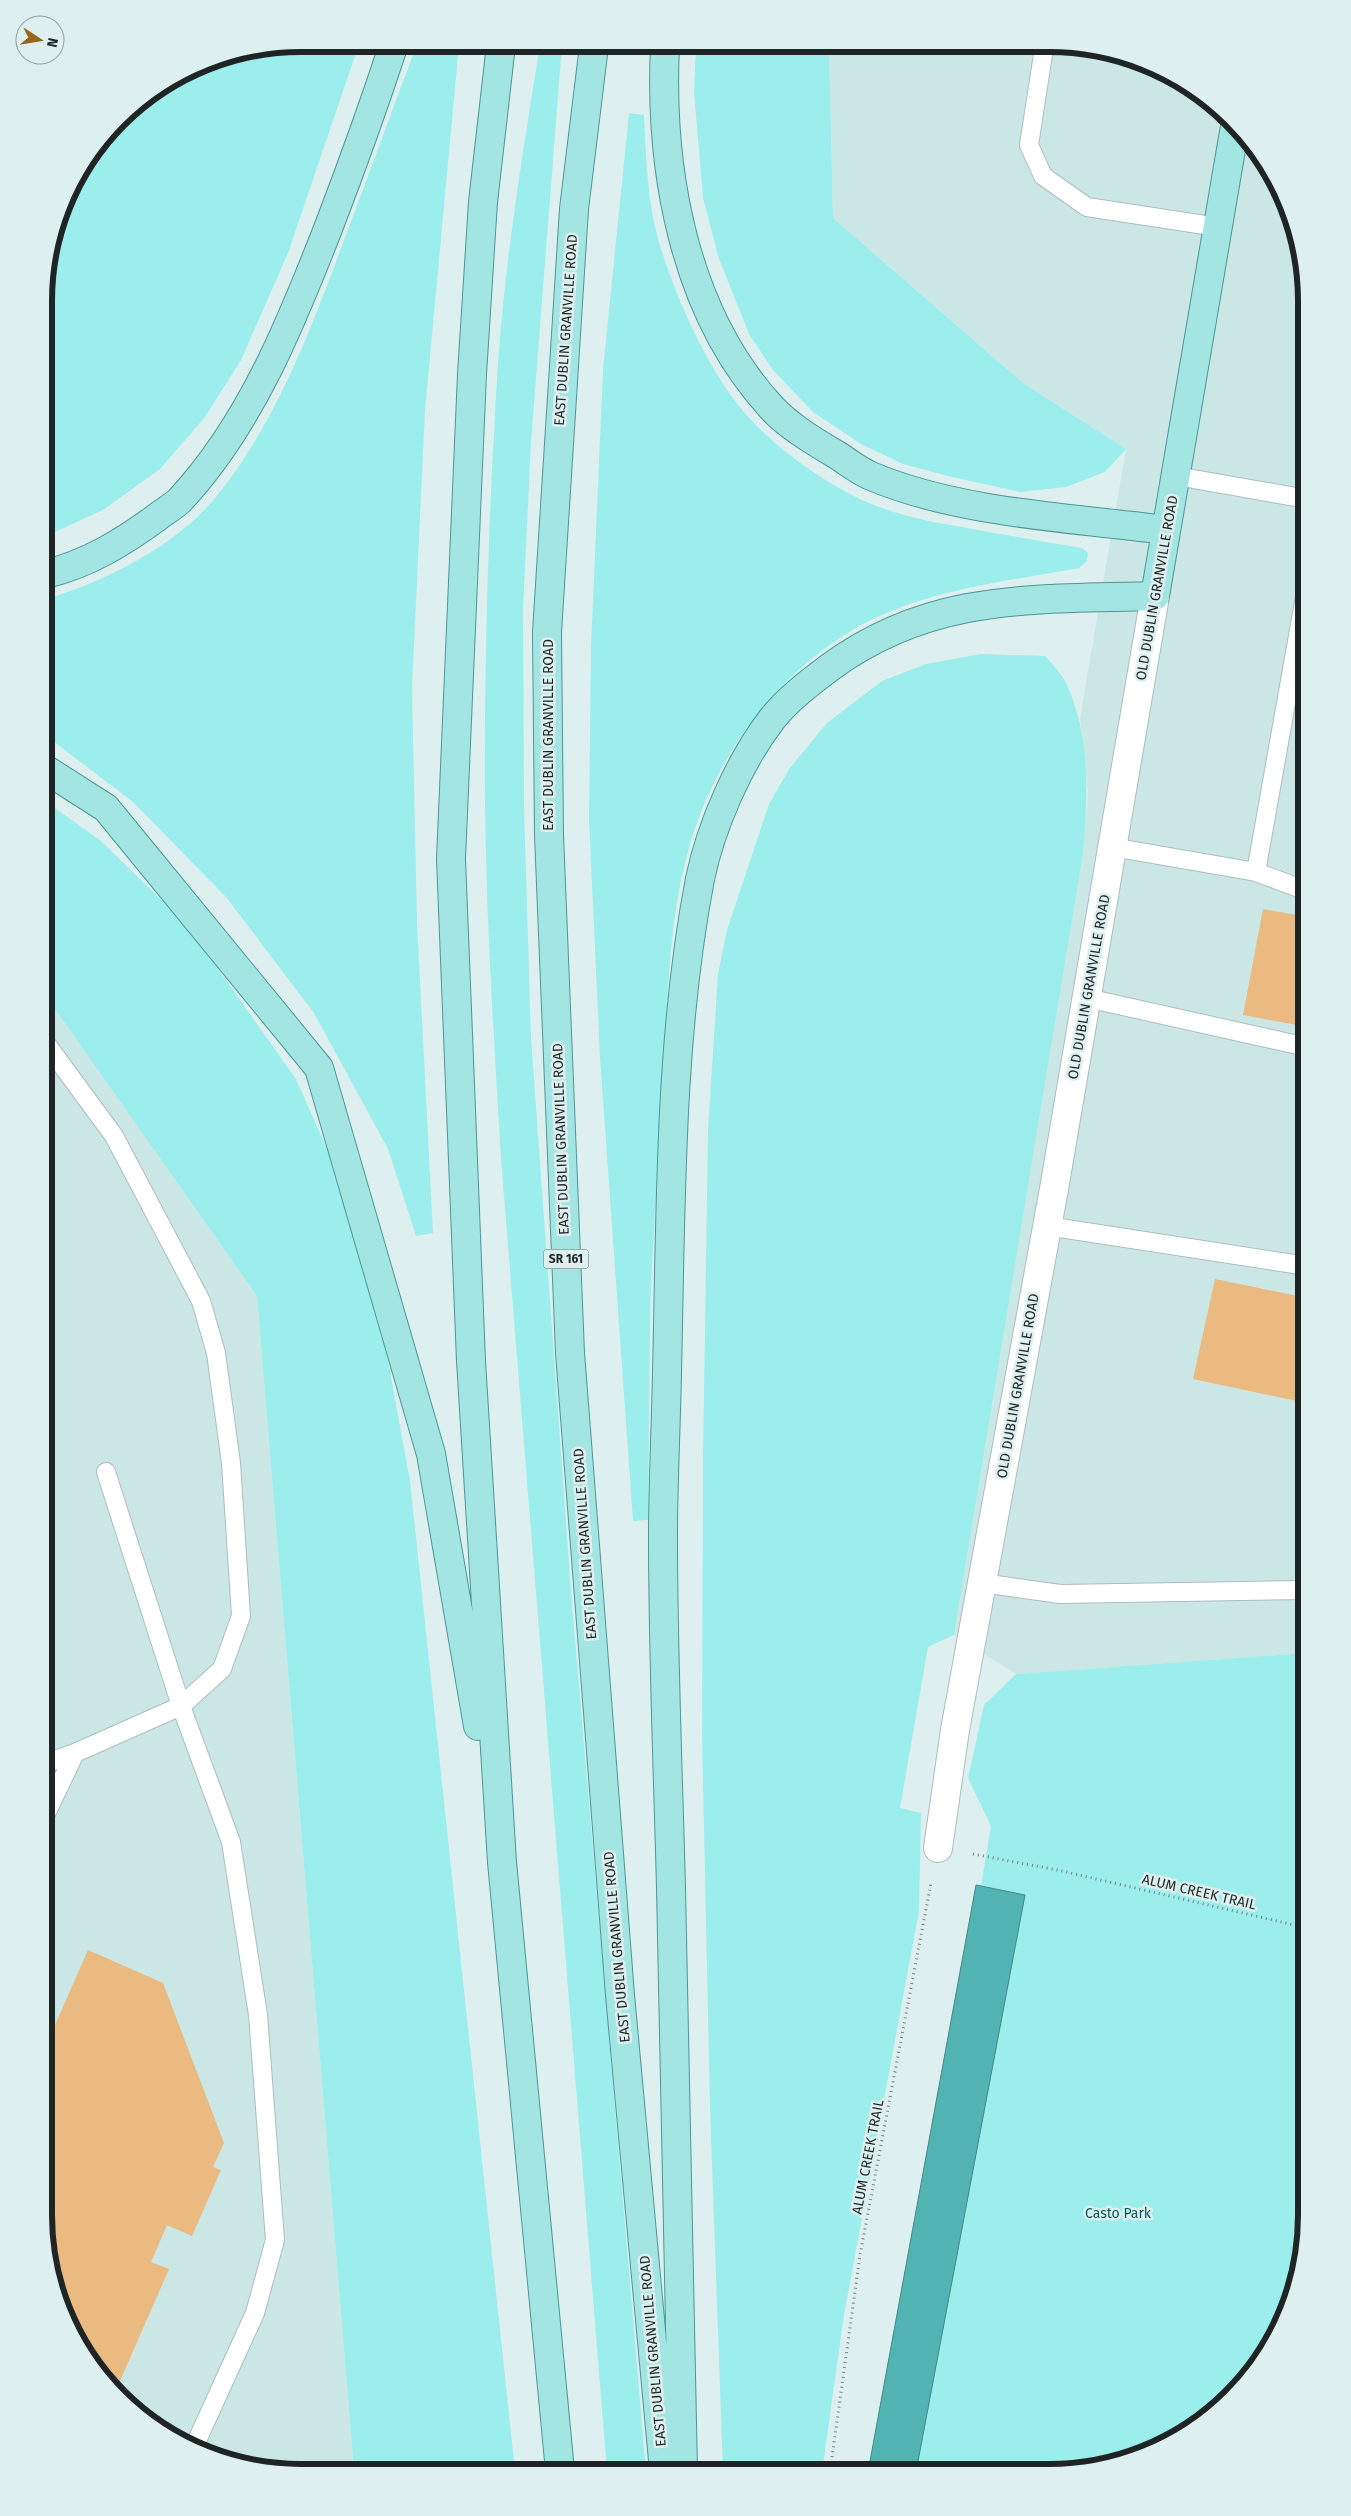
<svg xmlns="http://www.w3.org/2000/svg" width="1351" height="2516" viewBox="0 0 1351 2516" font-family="'Fira Sans',sans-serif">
	<rect width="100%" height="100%" fill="#ddf0ef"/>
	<path fill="#cae7e6" d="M829 47 1099 49 1163 70 1219 108 1264 158 1293 219 1307 302V1653L1016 1674 954 1635 1083 854 1088 793 1080 718 1126 449 1023 383 833 218Z
		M45 995 257 1296 354 2470H268L188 2446 132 2408 87 2358 58 2297 44 2214Z"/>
	<path fill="#9beeec" d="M302 44H359L288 253 241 360 205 417 160 469 103 510 46 536V268L70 187 131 108 203 63Z
		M417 44 459 45 425 410 412 688 417 923 433 1233 416 1236 388 1149 314 1013 226 897 133 802 45 735 46 599C103 583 177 545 215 498 276 424 310 331 343 243 368 177 392 110 417 44Z
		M540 45H562L531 442 523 610 524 807 531 1038 571 1592 646 2471H607L501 1159C494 1039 486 920 485 800 484 666 488 530 496 396 502 278 521 162 540 45Z
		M696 46 829 47 833 218 1023 383 1126 449 1105 472 1066 487 1020 492 952 477 903 464 861 444 813 412 773 370 749 334 719 259 703 198 694 92Z
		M629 113 644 115C646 155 647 199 658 239 674 293 702 357 736 402 766 442 819 480 864 501 900 517 939 523 977 530 1012 536 1047 542 1082 548L1088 553 1087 561 1079 568C998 583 910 591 840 638 770 684 718 756 693 835 668 912 668 998 664 1078 660 1148 654 1217 651 1287 649 1365 649 1442 648 1520L633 1521 600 1058 589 819 591 646 603 370Z
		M981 654 1045 656C1052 664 1061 673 1066 683 1091 736 1088 797 1083 854L954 1635 928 1647 900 1808 921 1813 919 1911 844 2315 822 2472 723 2471 710 2108 702 1737 703 1458 708 1130 718 974 727 930 769 804 790 768 827 723 882 681 926 664Z
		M45 801 101 841 187 925 296 1079 345 1189 381 1322 410 1481 515 2471 354 2470 257 1296 45 995Z
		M1307 1653V2231L1288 2313 1254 2372 1193 2429 1132 2458 1049 2472H884L991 1826 968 1778 984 1705 1016 1674Z"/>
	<path fill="#51b4b2" stroke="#428987" d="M976 1885 1025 1895 916 2472H868Z"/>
	<path fill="#eaba81" d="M1306 803H1307V862L1296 860Z
		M1263 909 1307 917V1027L1243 1015Z
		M1215 1279 1307 1298V1403L1193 1379Z
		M88 1950 163 1983 224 2143 213 2167 221 2170 192 2236 167 2225 151 2262 169 2269 116 2390 87 2358 58 2297 44 2214V2050Z"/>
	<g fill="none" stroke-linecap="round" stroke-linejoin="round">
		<defs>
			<path id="lane" d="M1044 48 1029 145 1043 176 1087 207 1218 227
				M1176 476 1307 499
				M1112 847 1256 872 1307 891
				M1256 872 1307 585
				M1087 998 1307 1047
				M1047 1226 1307 1266
				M106 1472 181 1706 231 1842 258 2015 275 2240 255 2313 194 2447
				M982 1583 1060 1594 1307 1590
				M44 1764 75 1753
				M44 1818 75 1753 181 1706 222 1669 241 1616 231 1463 216 1353 201 1301 114 1136 45 1042"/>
			<path id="street" d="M938 1848 955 1730 1054 1189 1155 596"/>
			<path id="primary" d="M501 45 483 202 472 374 451 859 471 1361 502 1862 560 2471
				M594 46 574 209 547 632 549 835 570 1353 620 1995 664 2471
				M665 46C659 171 684 312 771 407 788 426 815 442 837 455 848 462 859 471 871 476 958 513 1073 518 1166 530
				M46 574C87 564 122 543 156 518 163 512 173 507 180 500 251 424 292 321 329 226 352 166 374 105 394 44
				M45 769 106 808 319 1068 431 1454 478 1726
				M683 2471C679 2277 675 2083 671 1888 668 1771 663 1654 663 1537 663 1482 666 1427 667 1372 671 1208 669 1040 700 879 711 826 739 762 772 719 788 699 809 683 829 668 932 592 1035 600 1155 596L1235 126"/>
		</defs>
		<use href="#lane" stroke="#acbebd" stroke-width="20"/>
		<use href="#street" stroke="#acbebd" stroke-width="30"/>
		<use href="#primary" stroke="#4d9694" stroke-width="30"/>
		<path stroke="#758281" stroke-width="3" stroke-dasharray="1 4" stroke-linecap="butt" d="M973 1854 1062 1871 1307 1928
			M830 2472 860 2255 931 1883"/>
		<use href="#lane" stroke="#fff" stroke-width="18"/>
		<use href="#street" stroke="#fff" stroke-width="28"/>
		<use href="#primary" stroke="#a3e5e3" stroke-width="28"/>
	</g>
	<g text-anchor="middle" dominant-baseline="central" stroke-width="5" stroke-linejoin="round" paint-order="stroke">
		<rect fill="#ddf0ef" stroke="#576261" stroke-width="1" x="543.5" y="1249.5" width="45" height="19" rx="4"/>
		<g font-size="12" font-weight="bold" fill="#1e2524">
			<text x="566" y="1259">SR 161</text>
		</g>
		<g font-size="14" fill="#1e2524" stroke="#ddf0ef">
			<text transform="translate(566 330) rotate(-86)">EAST DUBLIN GRANVILLE ROAD</text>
			<text transform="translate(1157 588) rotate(-80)">OLD DUBLIN GRANVILLE ROAD</text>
			<text transform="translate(548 735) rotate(-90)">EAST DUBLIN GRANVILLE ROAD</text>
			<text transform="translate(1089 987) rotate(-80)">OLD DUBLIN GRANVILLE ROAD</text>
			<text transform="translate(561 1139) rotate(-92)">EAST DUBLIN GRANVILLE ROAD</text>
			<text transform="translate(1018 1386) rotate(-80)">OLD DUBLIN GRANVILLE ROAD</text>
			<text transform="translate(585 1544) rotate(-94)">EAST DUBLIN GRANVILLE ROAD</text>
			<text transform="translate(1199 1892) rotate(13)">ALUM CREEK TRAIL</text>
			<text transform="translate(617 1947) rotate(-95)">EAST DUBLIN GRANVILLE ROAD</text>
			<text transform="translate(868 2157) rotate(-79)">ALUM CREEK TRAIL</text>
			<text transform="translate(653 2351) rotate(-95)">EAST DUBLIN GRANVILLE ROAD</text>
		</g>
		<g font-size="14" fill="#015c5b" stroke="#ddf0ef">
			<text x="1118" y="2213">Casto Park</text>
		</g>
	</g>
	<path d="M0 0H1351V2516H0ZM301 52H1049A249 249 0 0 1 1298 301V2215A249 249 0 0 1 1049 2464H301A249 249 0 0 1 52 2215V301A249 249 0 0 1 301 52Z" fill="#ddf0ef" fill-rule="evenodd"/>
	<path fill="none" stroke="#1e2524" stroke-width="6" d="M301 52H1049A249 249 0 0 1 1298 301V2215A249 249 0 0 1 1049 2464H301A249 249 0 0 1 52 2215V301A249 249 0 0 1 301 52Z"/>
	<g transform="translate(40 40) rotate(102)"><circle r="24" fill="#ddf0ef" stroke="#919f9e"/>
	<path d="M0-4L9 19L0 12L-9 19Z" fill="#98651a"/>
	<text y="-8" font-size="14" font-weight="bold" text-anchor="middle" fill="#1e2524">N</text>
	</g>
</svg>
